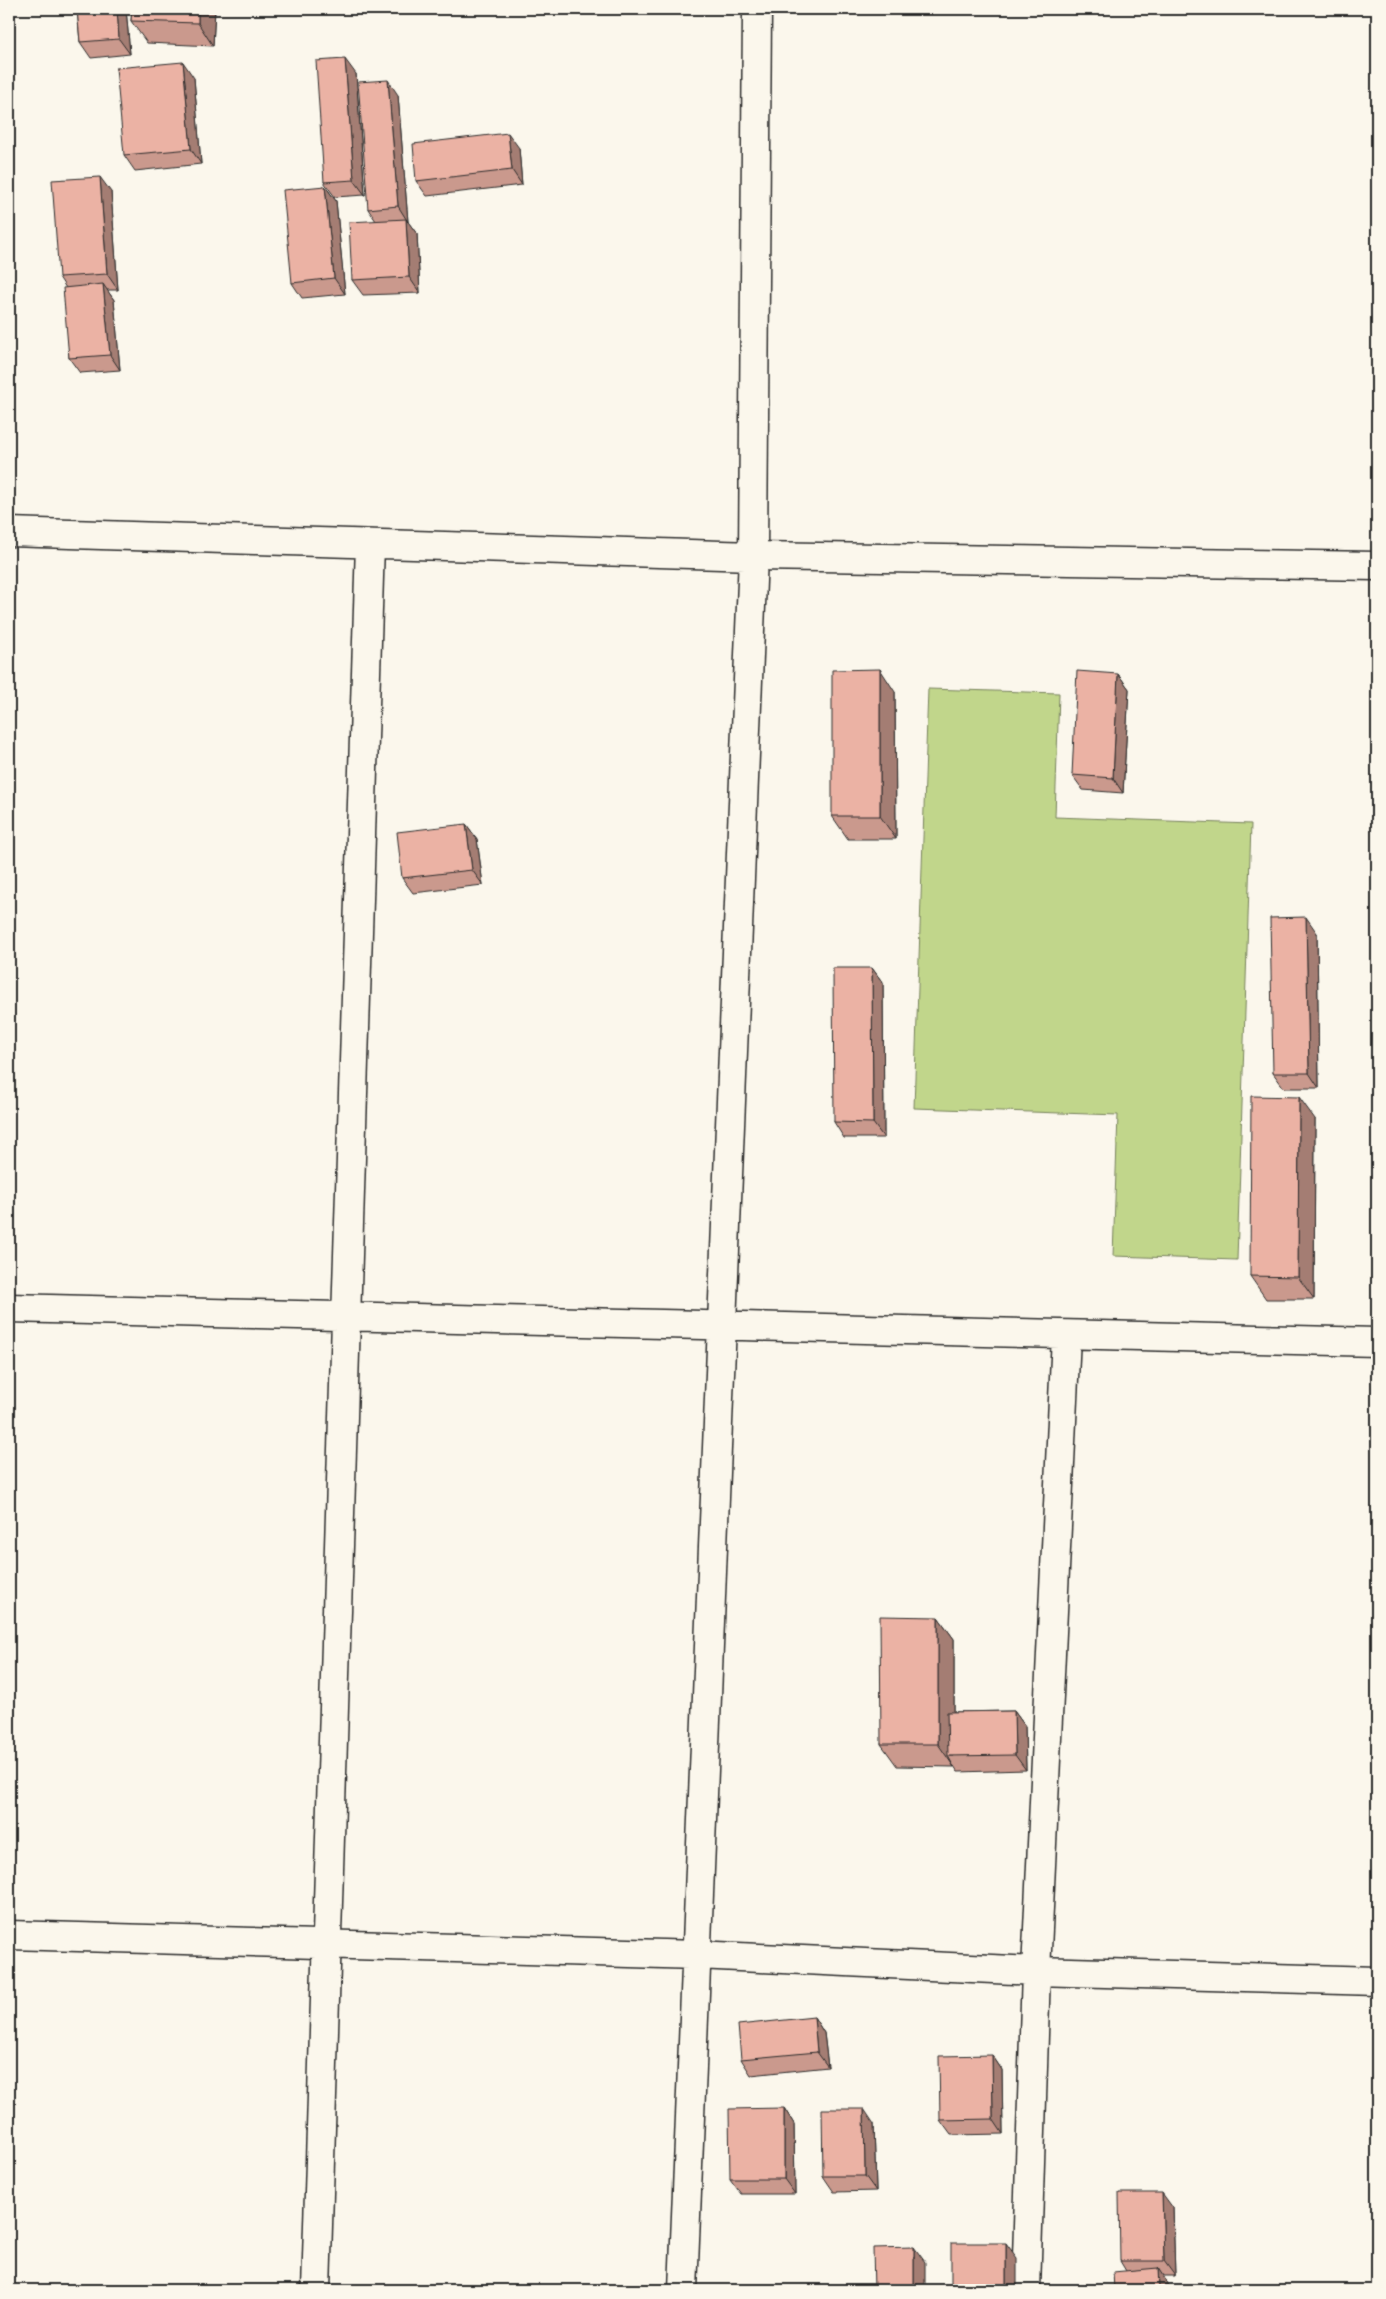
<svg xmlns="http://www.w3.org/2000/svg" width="1386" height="2299" viewBox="0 0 1386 2299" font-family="Mali,sans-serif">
	<rect width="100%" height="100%" fill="#fbf7ec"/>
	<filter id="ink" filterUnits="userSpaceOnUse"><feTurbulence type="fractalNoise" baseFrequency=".02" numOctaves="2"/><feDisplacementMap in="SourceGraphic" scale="10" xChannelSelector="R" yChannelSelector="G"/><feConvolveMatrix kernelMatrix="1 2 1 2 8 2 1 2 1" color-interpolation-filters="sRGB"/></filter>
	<g filter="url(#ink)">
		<path fill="#c1d68b" stroke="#76805b" d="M928 689 1059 693 1055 817 1251 824 1237 1260 1113 1256 1118 1115 914 1108Z"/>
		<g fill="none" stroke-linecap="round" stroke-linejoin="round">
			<defs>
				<path id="minor" d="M9 532 753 556 1377 566
					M9 1308C465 1316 921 1333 1377 1342
					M9 1935 697 1955 1036 1971 1377 1981
					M316 2290 370 544
					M683 2290 753 556 757 9
					M1026 2290 1036 1971 1066 1336"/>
			</defs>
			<use href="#minor" stroke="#2b2b2b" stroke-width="31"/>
			<use href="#minor" stroke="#fbf7ec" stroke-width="28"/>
		</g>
		<path fill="#ca998d" stroke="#2b2b2b" d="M77 9H126L130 54 91 58 80 42Z
			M132 9H215L213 46 147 43 131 21Z
			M356 74 365 195 335 197 324 182Z
			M194 78 201 164 135 171 124 155Z
			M398 95 408 222 417 234 420 293 363 295 352 280 376 221 368 209Z
			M519 148 522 185 427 196 416 181Z
			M325 186 336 201 345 294 302 298 292 283Z
			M111 192 118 290H107L114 300 120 370 80 373 69 358 66 288 59 277Z
			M1118 674 1129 689 1123 793 1083 790 1072 775Z
			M895 692 896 839H848L832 816Z
			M466 824 477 839 483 885 413 893 402 878Z
			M1317 933 1319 1088H1284L1273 1073Z
			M872 968 883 983 884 1138H844L834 1122Z
			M1315 1119 1314 1299H1266L1250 1276Z
			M938 1617 954 1639V1712L1014 1711 1025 1726 1026 1770 958 1772 954 1766V1767L897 1766 881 1744Z
			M814 2017 824 2033 828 2067 751 2075 741 2059Z
			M992 2055 1002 2070 1003 2134 951 2135 940 2120Z
			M784 2108 794 2124 795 2194H741L730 2179Z
			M874 2124 876 2191 834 2192 823 2176Z
			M1173 2208 1175 2276H1163L1168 2284 1169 2290H1114L1126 2271 1120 2261Z"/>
		<path fill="#a47d73" stroke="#2b2b2b" d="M117 9H126L130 54 119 39Z
			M198 9H215L213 46 198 23Z
			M345 59 356 74 365 195 354 180Z
			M183 62 194 78 201 164 191 149Z
			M388 80 398 95 408 222 398 206Z
			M508 133 519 148 522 185 512 170Z
			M100 177 111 192 118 290 107 274Z
			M325 186 336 201 345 294 334 278Z
			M406 219 417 234 420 293 409 277Z
			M103 284 114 300 120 370 110 355Z
			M880 669 895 692 896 839 880 816Z
			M1118 674 1129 689 1123 793 1113 778Z
			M466 824 477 839 483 885 472 870Z
			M1306 917 1317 933 1319 1088 1309 1073Z
			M872 968 883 983 884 1138 873 1123Z
			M1299 1097 1315 1119 1314 1299 1298 1277Z
			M938 1617 954 1639V1756H948L954 1767 938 1744Z
			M1014 1711 1025 1726 1026 1770 1015 1755Z
			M814 2017 824 2033 828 2067 817 2052Z
			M992 2055 1002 2070 1003 2134 993 2119Z
			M784 2108 794 2124 795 2194 784 2179Z
			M864 2109 874 2124 876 2191 865 2176Z
			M1162 2193 1173 2208 1175 2276 1164 2261Z
			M1006 2243 1017 2258V2290H1006Z
			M914 2247 925 2262V2290H914Z
			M1158 2268 1168 2284 1169 2290H1159Z"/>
		<path fill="#ebb2a4" stroke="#2b2b2b" d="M77 9H117L119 39 80 42Z
			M132 9H198V23L131 21Z
			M345 59 354 180 324 182 316 61Z
			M183 62 191 149 124 155 116 68Z
			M388 80 398 206 368 209 358 82Z
			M508 133 512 170 416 181 413 144Z
			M100 177 107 274 59 277 52 180Z
			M325 186 334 278 292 283 283 190Z
			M406 219 409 277 352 280 349 222Z
			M103 284 110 355 69 358 63 288Z
			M880 669V816H832V670Z
			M1077 671 1118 674 1113 778 1072 775Z
			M466 824 472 870 402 878 397 832Z
			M1306 917 1309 1073H1273L1270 918Z
			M833 968H872L873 1123 834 1122Z
			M1251 1096 1299 1097 1298 1277 1250 1276Z
			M880 1616 938 1617V1744H881Z
			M1014 1711 1015 1755 948 1756 947 1712Z
			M814 2017 817 2052 741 2059 738 2025Z
			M992 2055 993 2119 940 2120 939 2056Z
			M784 2108V2179H730L729 2109Z
			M822 2109H864L865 2176H823Z
			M1119 2193H1162L1164 2261H1120Z
			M951 2243H1006V2290H951Z
			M914 2247V2290H874L873 2248Z
			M1158 2268 1159 2290H1114L1113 2272Z"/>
	</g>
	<rect width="1386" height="2299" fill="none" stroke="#fbf7ec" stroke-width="30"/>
	<rect x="15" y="15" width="1356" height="2269" fill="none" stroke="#2b2b2b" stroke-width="2" filter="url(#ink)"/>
</svg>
